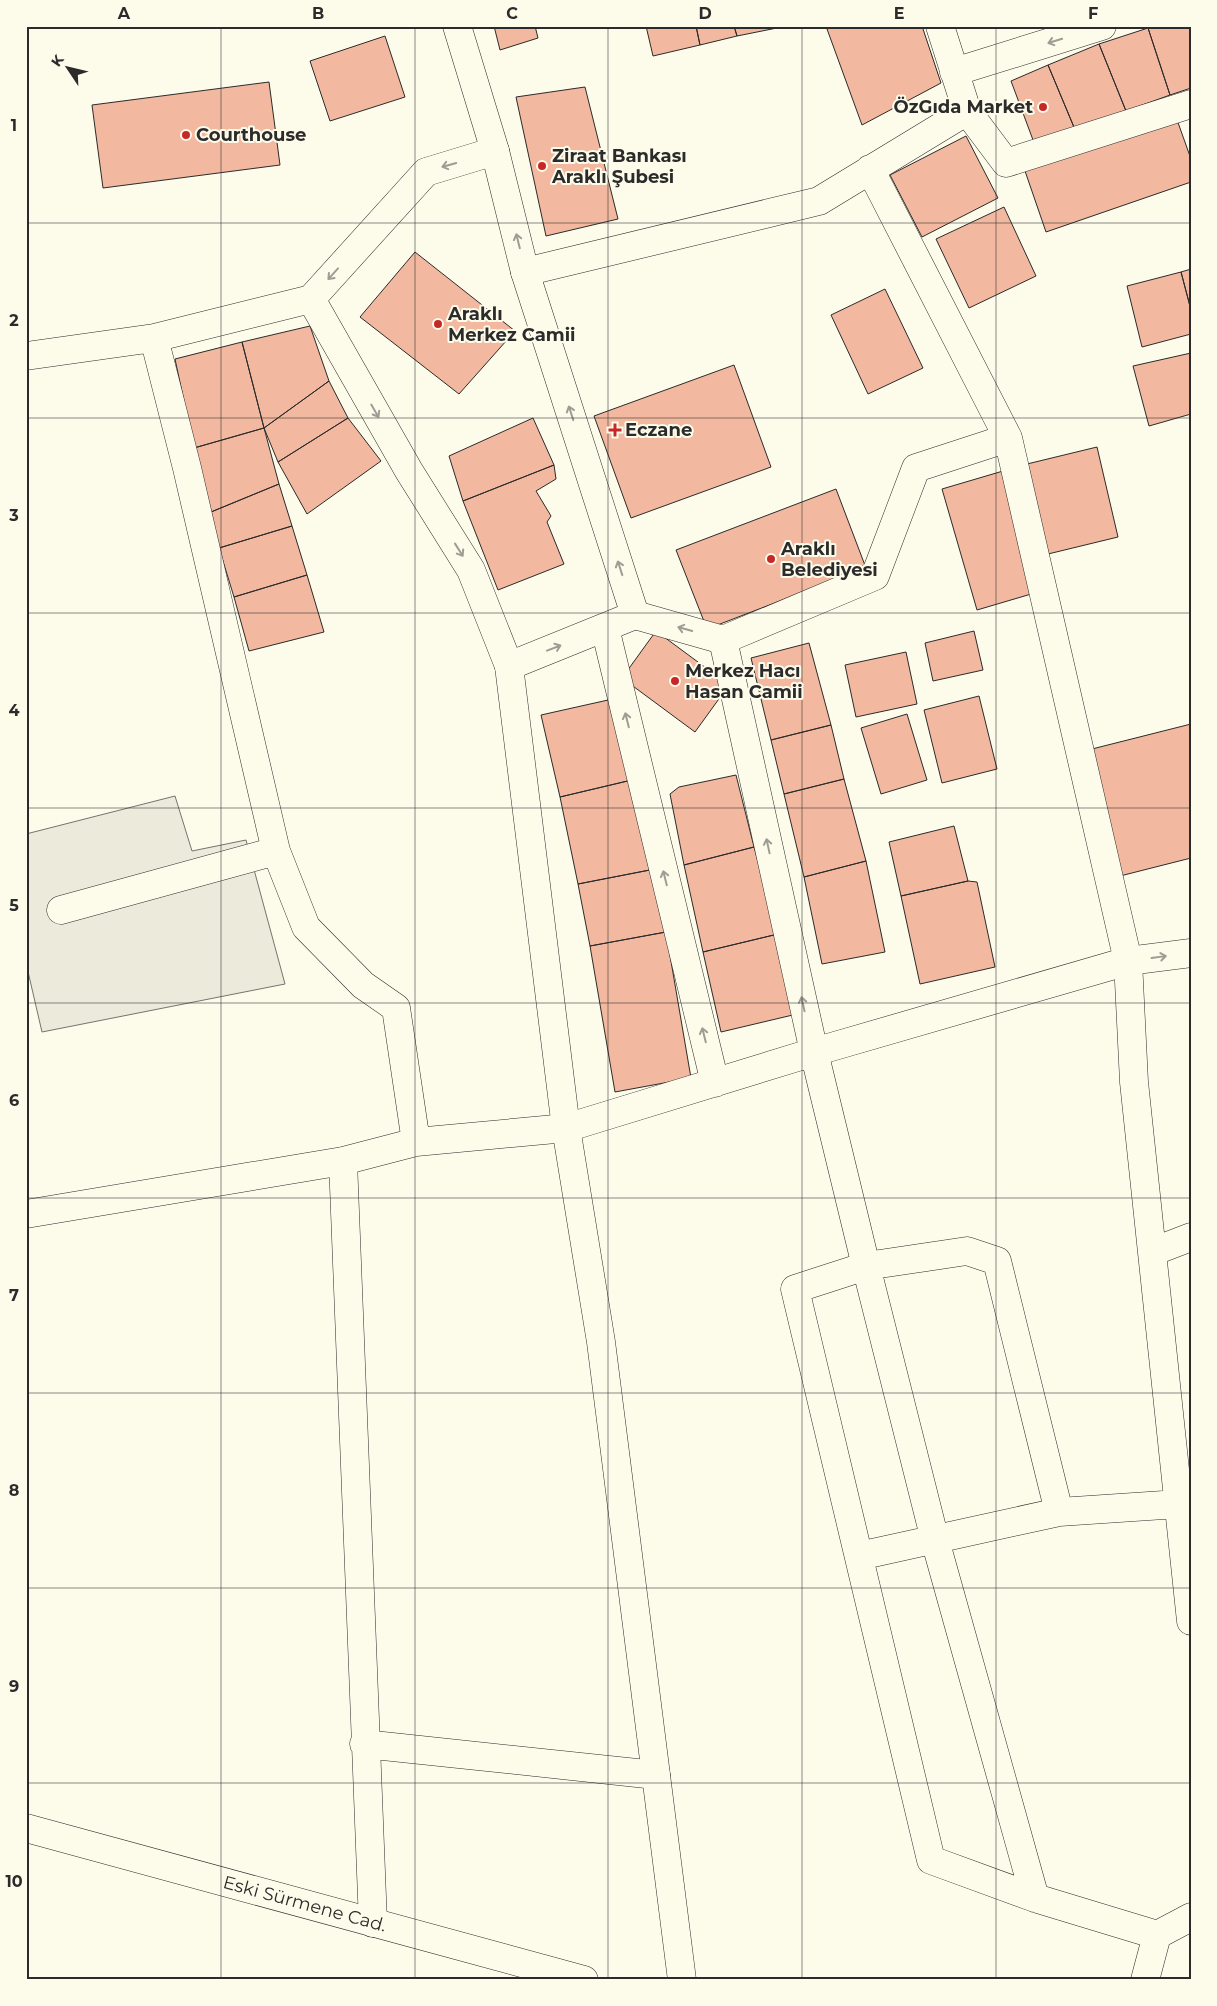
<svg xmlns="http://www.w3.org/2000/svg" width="1217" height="2006" viewBox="0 0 1217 2006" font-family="Montserrat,sans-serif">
	<rect width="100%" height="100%" fill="#fdfbea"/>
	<path fill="#eceadb" stroke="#74746e" d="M175 796 192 851 246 840 285 984 42 1032 26 963V834Z"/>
	<path fill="#f2b8a0" stroke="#2b2b2b" d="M494 26H535L538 38 500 50Z
		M646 26H696L700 45 653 56Z
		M696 26H734L737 36 700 45Z
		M734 26H782V27L737 36Z
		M835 26H922L941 83 862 125 827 29Z
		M1152 26H1191V88L1170 95 1148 28Z
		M1148 28 1170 95 1126 111 1099 44Z
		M385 36 405 97 330 121 310 61Z
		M1099 44 1126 111 1076 132 1048 65Z
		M1048 65 1076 132 1036 148 1011 81Z
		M269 82 280 165 103 188 92 105Z
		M585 87 618 219 546 236 516 97Z
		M1176 117 1191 159V182L1046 232 1025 171Z
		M966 136 998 198 922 237 890 175Z
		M1004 207 1036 276 969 308 936 239Z
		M415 252 515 331 459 394 360 317Z
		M1191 269V310L1181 272Z
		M1181 272 1191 310V334L1142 347 1127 286Z
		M885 289 923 368 868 394 831 315Z
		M310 326 329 381 264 428 242 342Z
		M242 342 264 428 194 448 175 359Z
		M1191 353V414L1149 426 1133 366Z
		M734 365 771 467 631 518 594 416Z
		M329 381 348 418 278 462 264 428Z
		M348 418 381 461 307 514 278 462Z
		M533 418 554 465 463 501 449 456Z
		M264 428 279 484 211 512 194 448Z
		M1097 447 1118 537 1048 554 1027 464Z
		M554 465 556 479 536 491 551 516 547 522 564 564 498 590 463 501Z
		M1003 471 1038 592 977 610 942 489Z
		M279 484 292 526 219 548 211 512Z
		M836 489 866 568 707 629 676 550Z
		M292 526 307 575 234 597 219 548Z
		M307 575 324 632 249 651 234 597Z
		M656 631 729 685 695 732 622 678Z
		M974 631 983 670 933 681 925 643Z
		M809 643 831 725 771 740 751 658Z
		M906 652 917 704 856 717 845 665Z
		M979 696 997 769 942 783 924 710Z
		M617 698 636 779 560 797 541 715Z
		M907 714 927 780 881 794 861 728Z
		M1191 724V858L1120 876 1088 750Z
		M831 725 844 779 784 794 771 740Z
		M736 775 754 847 684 865 670 794 679 787Z
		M636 779 655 869 578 884 560 797Z
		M844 779 866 861 804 877 784 794Z
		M954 826 968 881 901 896 889 842Z
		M754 847 778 934 703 952 684 865Z
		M866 861 885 952 822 964 804 877Z
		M655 869 666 932 590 946 578 884Z
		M968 881 977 882 995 967 920 984 901 896Z
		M666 932 691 1078 615 1092 590 946Z
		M778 934 797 1014 721 1032 703 952Z"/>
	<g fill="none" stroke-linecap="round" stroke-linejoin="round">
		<defs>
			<path id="street" d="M954 72 1102 26
				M967 111 1006 163 1191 104
				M495 151 426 172 311 299 409 471 471 570 509 666
				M525 272 819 201 967 111 940 26
				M311 299 154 338 187 468 276 851 306 927 363 985 396 1008 416 1142 566 1128 814 1052 1128 961 1191 953
				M26 356 154 338
				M1008 438 1128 961 1134 1082 1191 1621
				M635 615 723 640 814 1052 866 1266 935 1540 1035 1898
				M605 628 715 1083
				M723 640 875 576 916 468 1008 438 870 169
				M61 910 276 851
				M343 1161 373 1923
				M26 1214 343 1161 416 1142
				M1152 1252 1191 1237
				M1059 1512 997 1261 967 1251 866 1266 795 1289 931 1860 1035 1898 1157 1935 1191 1917
				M859 1556 1059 1512 1179 1504 1191 1508
				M364 1744 656 1775
				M1145 1980 1157 1935"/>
			<g id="secondary">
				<path d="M457 26 495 151 525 272 635 615 509 666 566 1128 601 1342 682 1980"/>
				<path id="s1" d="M26 1828 584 1980"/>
			</g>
		</defs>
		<use href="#street" stroke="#2b2b2b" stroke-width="29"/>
		<use href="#secondary" stroke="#2b2b2b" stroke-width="29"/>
		<use href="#street" stroke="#fdfbea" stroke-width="28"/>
		<use href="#secondary" stroke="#fdfbea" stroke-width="28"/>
	</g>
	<defs><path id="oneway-shaft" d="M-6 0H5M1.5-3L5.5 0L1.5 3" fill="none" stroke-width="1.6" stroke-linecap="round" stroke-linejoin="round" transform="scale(1.25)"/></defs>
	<g stroke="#9e9d94">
		<use href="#oneway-shaft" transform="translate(1055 41) rotate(163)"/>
		<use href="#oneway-shaft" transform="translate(449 165) rotate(164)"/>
		<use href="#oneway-shaft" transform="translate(518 241) rotate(-104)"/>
		<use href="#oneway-shaft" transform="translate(333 274) rotate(132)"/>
		<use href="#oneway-shaft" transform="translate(375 411) rotate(60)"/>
		<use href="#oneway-shaft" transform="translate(571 413) rotate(-108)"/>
		<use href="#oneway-shaft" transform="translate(459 550) rotate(58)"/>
		<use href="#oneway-shaft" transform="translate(620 568) rotate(-108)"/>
		<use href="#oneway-shaft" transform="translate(685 629) rotate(-164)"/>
		<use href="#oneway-shaft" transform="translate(554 648) rotate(-21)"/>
		<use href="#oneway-shaft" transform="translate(627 720) rotate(-104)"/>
		<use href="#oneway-shaft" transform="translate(768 846) rotate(-102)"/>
		<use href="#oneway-shaft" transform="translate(665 878) rotate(-104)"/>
		<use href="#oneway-shaft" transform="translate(1159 957) rotate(-8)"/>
		<use href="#oneway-shaft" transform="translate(803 1004) rotate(-102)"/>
		<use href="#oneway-shaft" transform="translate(704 1035) rotate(-104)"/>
	</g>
	<path fill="none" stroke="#2b2b2b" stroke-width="1" stroke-opacity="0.55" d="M221 26V1980M415 26V1980M608 26V1980M802 26V1980M996 26V1980M26 223H1191M26 418H1191M26 613H1191M26 808H1191M26 1003H1191M26 1198H1191M26 1393H1191M26 1588H1191M26 1783H1191"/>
	<g fill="#c62828" stroke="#fdfbea" stroke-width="2">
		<circle cx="1043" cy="107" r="5"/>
		<circle cx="186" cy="135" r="5"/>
		<circle cx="542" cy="166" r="5"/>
		<circle cx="438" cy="324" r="5"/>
		<path d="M612.5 422.5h5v5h5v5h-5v5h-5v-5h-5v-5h5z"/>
		<circle cx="771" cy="559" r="5"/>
		<circle cx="675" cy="681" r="5"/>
	</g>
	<g text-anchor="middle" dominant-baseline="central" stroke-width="4" stroke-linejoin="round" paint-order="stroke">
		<g font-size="18" font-weight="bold" fill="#2b2b2b" stroke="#fdfbea" text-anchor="start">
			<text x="1033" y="107" text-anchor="end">ÖzGıda Market</text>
			<text x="196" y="135">Courthouse</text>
			<text x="552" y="156">Ziraat Bankası<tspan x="552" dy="21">Araklı Şubesi</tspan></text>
			<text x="448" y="314">Araklı<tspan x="448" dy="21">Merkez Camii</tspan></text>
			<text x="625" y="430">Eczane</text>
			<text x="781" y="549">Araklı<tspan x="781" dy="21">Belediyesi</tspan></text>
			<text x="685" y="671">Merkez Hacı<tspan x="685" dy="21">Hasan Camii</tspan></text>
		</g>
		<g font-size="18" fill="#2b2b2b" stroke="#fdfbea">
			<text stroke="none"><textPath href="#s1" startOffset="289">Eski Sürmene Cad.</textPath></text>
		</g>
	</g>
	<rect width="1217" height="2006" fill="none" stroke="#fdfbea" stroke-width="55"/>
	<g transform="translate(68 68) rotate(305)" stroke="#fdfbea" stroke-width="4" paint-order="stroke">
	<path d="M0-4L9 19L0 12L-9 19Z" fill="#2b2b2b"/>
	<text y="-8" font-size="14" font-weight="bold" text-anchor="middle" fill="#2b2b2b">K</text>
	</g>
	<rect x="28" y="28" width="1162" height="1950" fill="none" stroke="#2b2b2b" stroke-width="2"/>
	<g font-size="16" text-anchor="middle" font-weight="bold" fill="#2b2b2b">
		<text x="124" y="19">A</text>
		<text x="318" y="19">B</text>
		<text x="512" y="19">C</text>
		<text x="705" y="19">D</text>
		<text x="899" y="19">E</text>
		<text x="1093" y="19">F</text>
		<text x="14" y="131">1</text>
		<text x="14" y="326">2</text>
		<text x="14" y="521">3</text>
		<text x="14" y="716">4</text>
		<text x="14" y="911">5</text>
		<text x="14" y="1106">6</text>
		<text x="14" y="1301">7</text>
		<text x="14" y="1496">8</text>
		<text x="14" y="1692">9</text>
		<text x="14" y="1887">10</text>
	</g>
</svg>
